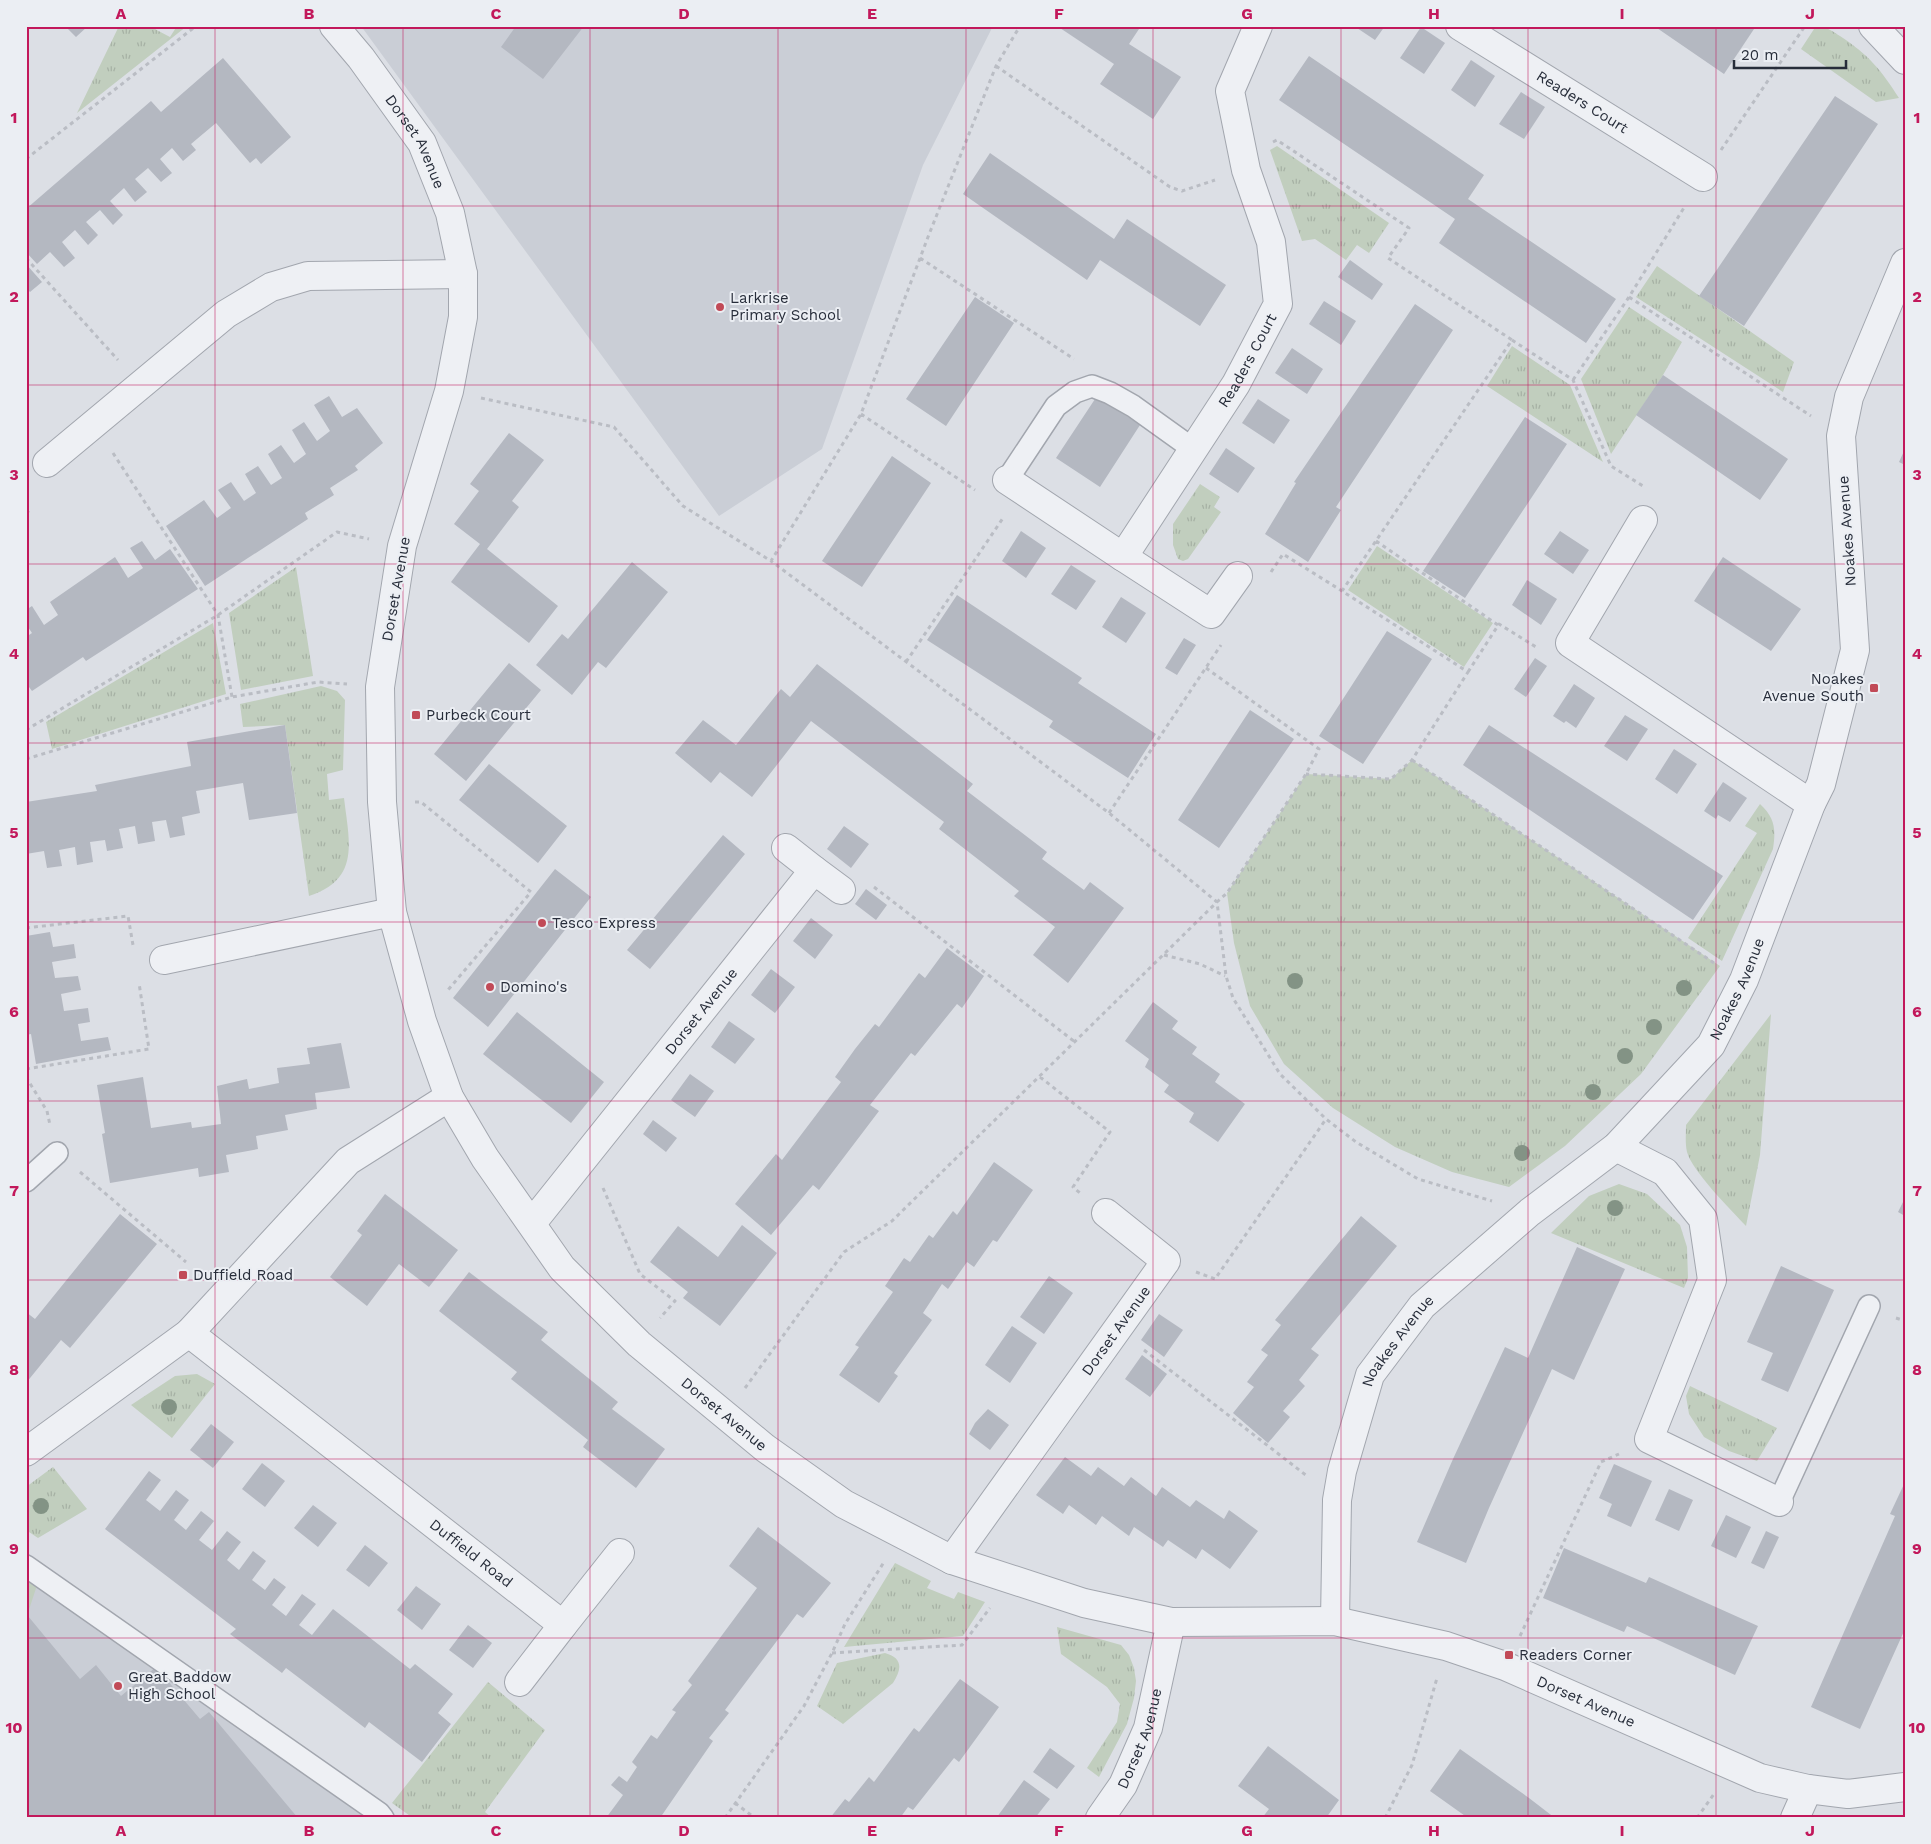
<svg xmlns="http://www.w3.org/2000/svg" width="1931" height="1844" viewBox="0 0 1931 1844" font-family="'Work Sans',sans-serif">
	<defs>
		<pattern id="grass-tufts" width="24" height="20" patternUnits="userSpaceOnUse" patternTransform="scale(1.25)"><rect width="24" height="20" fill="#c1cebe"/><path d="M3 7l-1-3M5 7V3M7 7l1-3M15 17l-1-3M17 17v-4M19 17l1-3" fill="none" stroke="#a6b1a4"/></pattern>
	</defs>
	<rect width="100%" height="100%" fill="#dcdfe5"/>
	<path fill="#caced6" d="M361 26H993L923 165 822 449 719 516Z
		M26 1554 394 1818H26Z"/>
	<path fill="url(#grass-tufts)" d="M119 26H149L170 37 177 26H187L77 113Z
		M1816 26C1826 26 1832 31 1840 36 1869 55 1881 70 1899 98L1876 102 1801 49Z
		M1277 146 1389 223 1369 253 1357 245 1346 260 1315 239 1302 241 1270 150Z
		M1657 266 1794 362 1783 392 1636 297Z
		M1629 307 1682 342 1663 375 1611 454 1581 379Z
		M1512 346 1570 385 1603 462 1487 386Z
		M1200 484 1220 497 1214 507 1221 512 1188 559 1183 561 1178 559 1173 545V524Z
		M1377 546 1493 623 1464 667 1348 590Z
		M296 567 313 676 241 690 229 613Z
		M213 623 226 694 52 749 46 722Z
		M321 686 337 691 345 700 343 770 327 774 329 800 344 798C349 841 361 879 309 896L285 725 243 727 240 704Z
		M1412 760 1720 966 1641 1074 1565 1146 1509 1187 1452 1172 1395 1147 1333 1108 1284 1064 1250 1006 1234 943 1227 893 1306 774 1391 779Z
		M1760 804C1775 818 1776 829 1773 849L1722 961 1688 938 1757 833 1745 826Z
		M1771 1014 1760 1155 1746 1226C1731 1210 1692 1171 1687 1152 1685 1143 1686 1134 1686 1125Z
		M1619 1184 1647 1194 1680 1225 1687 1247 1688 1278 1684 1288 1551 1233 1589 1196Z
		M197 1374 215 1384 172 1438 131 1405 175 1376Z
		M1690 1386 1777 1428 1757 1461 1729 1451 1704 1437 1689 1414 1686 1396Z
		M53 1467 87 1509 38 1538 26 1530V1487Z
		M895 1563 931 1581 927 1588 954 1599 958 1592 985 1602 963 1636 844 1647Z
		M26 1566 40 1576 26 1619Z
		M1057 1627 1121 1645 1129 1655 1134 1668 1136 1681 1134 1698 1127 1724 1099 1777 1087 1768 1117 1722 1120 1704 1107 1687 1061 1654Z
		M885 1653C903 1658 902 1669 893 1683L843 1724 817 1706 837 1663Z
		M488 1682 545 1730 485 1812 492 1818H413L392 1803Z"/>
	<path fill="#b4b8c1" d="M65 26H88L76 37Z
		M516 26H584L543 79 501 47Z
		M1057 26H1141L1129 44 1181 77 1153 119 1100 84 1114 64Z
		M1354 26H1385L1375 40Z
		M1654 26H1750L1754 29 1724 74Z
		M1421 27 1445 43 1424 74 1400 58Z
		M1309 56 1484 175 1468 199 1616 299 1586 343 1439 243 1455 219 1279 100Z
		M223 58 291 137 261 164 256 158 250 163 216 123 191 144 196 150 183 161 172 148 160 159 172 173 161 182 148 168 135 179 147 192 135 202 124 188 110 201 123 215 113 225 100 210 86 222 98 235 88 245 75 230 62 242 75 258 64 267 50 252 37 264 26 252V209L151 101 161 112Z
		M1471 60 1495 76 1475 107 1451 90Z
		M1521 92 1545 107 1524 139 1499 124Z
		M1835 96 1878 124 1744 326 1699 296Z
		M990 153 1114 239 1127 219 1226 285 1200 326 1100 260 1087 280 963 194Z
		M1350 260 1383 284 1372 300 1338 277Z
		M26 264 42 282 30 292 26 288Z
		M975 297 1014 323 946 426 906 399Z
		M1324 301 1356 321 1341 345 1309 324Z
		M1415 304 1453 330 1336 507 1341 510 1308 562 1265 534 1296 483 1294 482Z
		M1292 348 1323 369 1307 394 1275 373Z
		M1663 375 1788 459 1760 500 1636 415Z
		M329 396 342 417 357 408 383 443 355 466 358 470 330 488 334 495 305 513 308 519 205 586 166 526 204 500 217 518 231 508 218 490 231 482 244 501 256 493 245 474 258 466 271 485 282 478 268 454 281 445 294 463 306 454 292 430 304 422 317 441 330 431 314 405Z
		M1097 396 1140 425 1100 487 1056 458Z
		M1258 399 1290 420 1274 444 1242 423Z
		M1525 417 1567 444 1465 598 1423 571Z
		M509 433 544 460 512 501 519 507 487 549 558 606 529 643 451 582 480 544 454 524 479 491 470 484Z
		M1226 448 1255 468 1238 493 1209 474Z
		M1905 449V465L1899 462Z
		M892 456 931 483 862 587 822 561Z
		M1021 531 1046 548 1026 578 1002 561Z
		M1560 531 1589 550 1573 574 1544 554Z
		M142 541 155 560 170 549 198 589 86 661 83 657 32 691 26 683V637L32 633 26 624V610L32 606 44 625 58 615 50 602 115 557 128 578 143 568 130 548Z
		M1723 557 1801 609 1771 651 1694 601Z
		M632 562 668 592 606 668 598 662 572 695 536 665 562 634 568 639Z
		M1071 565 1096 581 1076 610 1051 594Z
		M1527 580 1557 599 1541 625 1512 605Z
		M957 595 1082 678 1078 683 1156 734 1128 778 1049 727 1053 721 927 640Z
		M1121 597 1146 613 1126 643 1102 627Z
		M1387 631 1432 659 1363 764 1319 736Z
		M1184 638 1196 645 1177 675 1165 668Z
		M1535 658 1547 666 1526 697 1514 689Z
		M509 663 541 690 466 781 434 754Z
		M817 664 973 784 967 791 1047 852 1042 859 1084 890 1090 882 1124 908 1068 983 1033 955 1055 927 1014 896 1019 891 939 829 944 822 811 721 752 797 720 772 711 783 675 753 703 720 736 745 781 689 790 697Z
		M1574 684 1595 698 1576 728 1566 721 1564 723 1553 716Z
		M1250 710 1294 739 1219 848 1178 820Z
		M1625 715 1648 729 1627 761 1604 746Z
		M285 725 297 813 249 820 243 783 196 791 200 813 182 817 185 835 170 838 166 820 152 822 155 841 138 844 135 826 119 829 123 848 107 851 105 840 90 842 93 862 77 865 75 847 59 850 62 866 47 868 44 851 26 854V802L97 791 95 785 191 766 187 742Z
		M1489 725 1723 876 1693 920 1463 765Z
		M1674 749 1697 764 1677 794 1655 779Z
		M489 764 567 826 538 863 459 800Z
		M1723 782 1747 798 1730 822 1718 815 1716 819 1704 811Z
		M844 826 869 844 851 868 827 849Z
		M723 835 745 854 650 969 627 950Z
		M555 869 591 897 488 1027 453 998Z
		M866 889 887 905 876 920 855 904Z
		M811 918 833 935 815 959 793 941Z
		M50 932 53 947 74 944 76 958 52 962 55 978 78 976 81 990 61 994 64 1011 88 1008 90 1022 78 1024 81 1041 108 1037 111 1050 36 1064 31 1034 26 1035V936Z
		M947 948 984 976 962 1008 957 1004 915 1056 911 1053 870 1105 879 1111 819 1190 813 1185 771 1235 735 1204 776 1154 782 1160 841 1082 835 1077 855 1049 875 1024 879 1027 919 973 925 978Z
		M771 969 795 987 775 1013 751 995Z
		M1153 1002 1178 1021 1172 1029 1197 1047 1192 1054 1220 1074 1215 1082 1245 1104 1218 1142 1189 1122 1194 1113 1164 1092 1169 1085 1145 1067 1149 1059 1125 1041Z
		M517 1012 604 1082 571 1123 483 1054Z
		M729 1021 755 1039 735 1064 711 1047Z
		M341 1043 350 1088 315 1093 317 1109 285 1115 288 1130 256 1136 258 1149 226 1155 229 1172 199 1177 198 1168 110 1183 102 1134 105 1133 97 1085 143 1077 151 1128 191 1122 192 1128 221 1124 217 1086 247 1079 249 1089 279 1083 277 1068 310 1064 307 1048Z
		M690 1074 714 1091 695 1117 671 1100Z
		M653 1120 677 1138 666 1152 643 1134Z
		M994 1162 1033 1190 997 1242 993 1240 974 1267 967 1262 948 1289 942 1284 923 1313 932 1320 894 1373 898 1376 879 1403 839 1375 859 1347 855 1345 893 1292 885 1286 904 1258 910 1262 929 1235 933 1238 953 1211 957 1215Z
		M385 1194 458 1250 429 1287 399 1264 367 1306 330 1277 362 1235 357 1231Z
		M1905 1198V1216L1898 1212Z
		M120 1214 157 1244 70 1348 61 1340 26 1383V1312L35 1319Z
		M1361 1216 1397 1246 1311 1349 1319 1355 1299 1380 1305 1386 1283 1411 1290 1417 1268 1443 1233 1413 1254 1387 1247 1382 1268 1355 1261 1350 1281 1325 1275 1320Z
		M742 1225 777 1253 720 1326 683 1298 688 1292 650 1262 678 1226 718 1257Z
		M1577 1247 1625 1269 1574 1380 1552 1369 1489 1508 1466 1563 1417 1542 1453 1459 1505 1347 1528 1358Z
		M1781 1266 1834 1290 1788 1392 1761 1380 1773 1353 1747 1342Z
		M469 1272 548 1332 541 1340 618 1402 612 1409 665 1449 636 1488 583 1447 588 1440 511 1379 517 1372 439 1311Z
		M1049 1276 1073 1293 1044 1334 1020 1317Z
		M1159 1314 1183 1330 1164 1357 1141 1340Z
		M1012 1326 1037 1343 1010 1383 985 1365Z
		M1142 1355 1167 1374 1150 1397 1125 1379Z
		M988 1409 1009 1425 990 1450 969 1434 975 1423Z
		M211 1424 234 1442 213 1468 190 1450Z
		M1065 1457 1091 1476 1098 1467 1124 1486 1131 1477 1156 1496 1162 1487 1190 1507 1196 1500 1224 1519 1229 1510 1258 1531 1230 1569 1202 1549 1196 1559 1168 1540 1163 1547 1134 1527 1129 1536 1102 1516 1096 1525 1069 1505 1063 1514 1036 1495Z
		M262 1463 285 1481 265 1507 242 1489Z
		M1614 1464 1652 1481 1631 1527 1607 1516 1612 1504 1599 1498Z
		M149 1471 161 1480 146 1500 160 1511 176 1490 189 1500 174 1520 186 1530 201 1511 214 1521 199 1540 212 1550 227 1531 241 1542 227 1560 239 1570 253 1551 266 1561 252 1580 265 1590 274 1578 286 1587 272 1605 286 1616 302 1594 316 1604 299 1625 312 1635 333 1609 410 1669 415 1664 453 1694 438 1713 451 1724 422 1762 369 1722 365 1728 286 1668 282 1673 230 1634 236 1629 105 1529Z
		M1905 1482V1629L1860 1729 1811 1707 1895 1516 1890 1514Z
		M1669 1489 1693 1500 1679 1531 1655 1520Z
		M313 1505 337 1523 318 1547 294 1528Z
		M1726 1515 1751 1527 1736 1558 1711 1546Z
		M758 1527 831 1583 803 1618 797 1614 725 1710 729 1713 709 1738 713 1741 660 1818H606L623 1795 611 1785 619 1776 627 1782 637 1767 632 1762 651 1735 657 1739 676 1712 672 1710 692 1685 688 1681 757 1588 729 1566Z
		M1766 1531 1779 1537 1764 1569 1751 1563Z
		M365 1545 388 1563 369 1587 346 1570Z
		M1564 1548 1646 1583 1649 1577 1758 1626 1735 1675 1627 1626 1624 1632 1543 1598Z
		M416 1586 441 1604 422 1630 397 1610Z
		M28 1616 80 1679 96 1665 121 1696 156 1667 200 1719 209 1712 298 1818H26V1619Z
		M468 1625 492 1643 473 1668 449 1650Z
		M960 1679 999 1707 959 1762 954 1758 913 1810 908 1807 900 1818H830L845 1799 849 1802 869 1777 874 1782 914 1728 919 1732Z
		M1268 1746 1339 1800 1326 1818H1262L1269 1809 1238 1786Z
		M1050 1748 1075 1766 1057 1789 1033 1772Z
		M1460 1749 1529 1798 1555 1818H1468L1430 1791Z
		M1024 1780 1050 1799 1035 1818 997 1817Z"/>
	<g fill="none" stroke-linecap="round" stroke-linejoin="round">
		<defs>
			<path id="service" d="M1007 480 1056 406 1075 392 1092 386 1110 393 1133 406 1193 449
				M26 1181 57 1153
				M1779 1502 1869 1306
				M26 1566 379 1813 383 1818"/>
			<g id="minor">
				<path id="s1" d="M334 26 361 58 422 143 450 213 463 274V317L449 391 402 546 380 687 382 802 392 912 422 1021 449 1097 485 1158 562 1268 639 1344 765 1448 844 1504 952 1560 1084 1603 1171 1622 1335 1621 1446 1646 1505 1666 1760 1778 1808 1789 1848 1794 1905 1787"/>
				<path id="s2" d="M1460 26 1703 177"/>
				<path d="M1873 26 1905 60"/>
				<path d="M47 463 226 314 271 287 308 276 463 274"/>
				<path id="s3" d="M1007 480 1123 557 1236 384 1278 304 1271 242 1246 170 1230 91 1258 26"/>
				<path d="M1643 520 1570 643 1811 804"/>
				<path d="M1123 557 1211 614 1238 576"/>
				<path d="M786 848 814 870"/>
				<path d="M164 960 392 912"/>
				<path d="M1616 1147 1665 1172 1703 1219 1712 1280 1649 1439 1779 1502"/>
				<path id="s4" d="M532 1223 814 870 841 890"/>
				<path id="s5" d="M189 1333 563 1625 620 1553"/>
				<path d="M26 1452 189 1333 348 1161 449 1097"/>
				<path id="s6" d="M952 1560 1166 1261 1106 1213"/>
				<path id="s7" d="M1335 1621 1337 1500 1342 1471 1370 1375 1422 1306 1530 1212 1616 1147 1711 1045 1744 980 1811 804 1821 784 1855 650 1841 436 1849 397 1905 263"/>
				<path d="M519 1682 563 1625"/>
				<path id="s8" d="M1100 1818 1123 1785 1148 1728 1171 1622"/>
				<path d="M1795 1818 1808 1789"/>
			</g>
		</defs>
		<use href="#service" stroke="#a2a6ae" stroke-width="24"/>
		<use href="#minor" stroke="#a2a6ae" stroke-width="30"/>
		<path stroke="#babdc4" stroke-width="3" stroke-dasharray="4 4" stroke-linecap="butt" d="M996 66 1170 187 1182 191 1215 180
			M1273 142 1277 140 1409 228 1388 258 1512 340 1342 591 1468 672 1412 760 1391 779 1306 774
			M1721 150 1805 26
			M26 159 196 26
			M26 258 118 360
			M920 258 1074 359
			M1629 297 1811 416
			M1512 340 1573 380 1611 466 1643 486
			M1573 380 1629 297 1685 206
			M481 398 614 427 683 506 771 561 861 414 928 237 996 66 1020 26
			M861 414 975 490
			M113 453 218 615 232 697
			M26 510 29 513 26 515
			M1376 541 1498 625
			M1271 572 1283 554 1342 591
			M906 662 1003 518
			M1206 668 1319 749 1306 774 1227 893 1217 902 1226 976 1233 998 1280 1074 1326 1119 1356 1142 1418 1179 1492 1201
			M1468 672 1499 624 1536 647
			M26 730 218 615 337 532 369 539
			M26 759 232 697 318 682 347 684
			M1412 760 1714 963
			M415 802H421L531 892 448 990
			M1109 813 1221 645
			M874 887 1075 1042
			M26 928 128 916 133 945
			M1164 955 1200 964 1225 976
			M26 1069 149 1049 139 983
			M26 1077 47 1111 50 1125
			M1040 1077 1110 1132 1073 1187 1080 1193
			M80 1172 186 1262
			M603 1188 640 1274 675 1301 660 1318
			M1196 1272 1215 1279 1326 1119
			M1896 1318 1905 1321
			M1144 1350 1307 1476
			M745 1388 844 1252 892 1221 1217 902 1109 813 771 561
			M1520 1636 1601 1462 1619 1454
			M832 1653 962 1645 990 1608
			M735 1803 755 1818
			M725 1818 804 1706 832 1653 845 1624 884 1562
			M1385 1818 1412 1765 1437 1678
			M1697 1818 1714 1794"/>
		<use href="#service" stroke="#eef0f4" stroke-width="21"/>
		<use href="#minor" stroke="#eef0f4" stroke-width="28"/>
	</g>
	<g fill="#839385">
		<circle cx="1295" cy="981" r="8"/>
		<circle cx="1684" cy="988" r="8"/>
		<circle cx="1654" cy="1027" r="8"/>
		<circle cx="1625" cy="1056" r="8"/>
		<circle cx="1593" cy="1092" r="8"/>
		<circle cx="1522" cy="1153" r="8"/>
		<circle cx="1615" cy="1208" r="8"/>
		<circle cx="169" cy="1407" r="8"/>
		<circle cx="41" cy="1506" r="8"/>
	</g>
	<path fill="none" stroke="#c2185b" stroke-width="1" stroke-opacity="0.55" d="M215 26V1818M403 26V1818M590 26V1818M778 26V1818M966 26V1818M1153 26V1818M1341 26V1818M1528 26V1818M1716 26V1818M26 206H1905M26 385H1905M26 564H1905M26 743H1905M26 922H1905M26 1101H1905M26 1280H1905M26 1459H1905M26 1638H1905"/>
	<g fill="#c14a57" stroke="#ebeef3" stroke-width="2">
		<circle cx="720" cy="307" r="5"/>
		<rect x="1869" y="683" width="10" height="10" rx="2.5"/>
		<rect x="411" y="710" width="10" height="10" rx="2.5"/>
		<circle cx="542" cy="923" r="5"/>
		<circle cx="490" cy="987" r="5"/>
		<rect x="178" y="1270" width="10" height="10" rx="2.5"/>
		<rect x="1504" y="1650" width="10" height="10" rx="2.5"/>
		<circle cx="118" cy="1686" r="5"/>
	</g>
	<g text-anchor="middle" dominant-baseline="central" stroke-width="4" stroke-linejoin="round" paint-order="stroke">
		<g font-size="15" fill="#272d3a" stroke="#ebeef3">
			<text stroke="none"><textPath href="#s2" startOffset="144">Readers Court</textPath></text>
			<text stroke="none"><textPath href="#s1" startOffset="142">Dorset Avenue</textPath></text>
			<text stroke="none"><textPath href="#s3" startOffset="372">Readers Court</textPath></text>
			<text transform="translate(1847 531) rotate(-94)">Noakes Avenue</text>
			<text transform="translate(396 589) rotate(-80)">Dorset Avenue</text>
			<text stroke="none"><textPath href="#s7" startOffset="789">Noakes Avenue</textPath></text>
			<text stroke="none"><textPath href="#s4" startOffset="271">Dorset Avenue</textPath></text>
			<text stroke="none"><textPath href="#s6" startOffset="282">Dorset Avenue</textPath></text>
			<text stroke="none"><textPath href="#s7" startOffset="294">Noakes Avenue</textPath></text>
			<text stroke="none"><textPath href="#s1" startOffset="1550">Dorset Avenue</textPath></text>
			<text stroke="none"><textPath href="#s5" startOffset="358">Duffield Road</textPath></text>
			<text stroke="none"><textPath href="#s1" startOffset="2478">Dorset Avenue</textPath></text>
			<text stroke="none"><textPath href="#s8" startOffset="90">Dorset Avenue</textPath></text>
		</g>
		<g font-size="15" fill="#272d3a" stroke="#ebeef3" text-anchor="start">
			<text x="730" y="298">Larkrise<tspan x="730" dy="17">Primary School</tspan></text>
			<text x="1864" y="679" text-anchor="end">Noakes<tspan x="1864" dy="17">Avenue South</tspan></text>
			<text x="426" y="715">Purbeck Court</text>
			<text x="552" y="923">Tesco Express</text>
			<text x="500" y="987">Domino's</text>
			<text x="193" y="1275">Duffield Road</text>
			<text x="1519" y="1655">Readers Corner</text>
			<text x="128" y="1677">Great Baddow<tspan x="128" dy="17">High School</tspan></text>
		</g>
	</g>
	<rect width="1931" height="1844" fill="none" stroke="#ebeef3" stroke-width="55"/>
	<path d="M1734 60v8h112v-8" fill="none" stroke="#272d3a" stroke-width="2.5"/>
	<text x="1741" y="60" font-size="15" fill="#272d3a" stroke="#ebeef3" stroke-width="4" paint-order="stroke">20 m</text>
	<rect x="28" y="28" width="1876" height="1788" fill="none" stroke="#c2185b" stroke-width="2"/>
	<g font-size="16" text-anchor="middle" font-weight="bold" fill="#c2185b">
		<text x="121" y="19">A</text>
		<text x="309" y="19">B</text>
		<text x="496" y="19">C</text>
		<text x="684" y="19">D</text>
		<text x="872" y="19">E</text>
		<text x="1059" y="19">F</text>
		<text x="1247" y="19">G</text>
		<text x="1434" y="19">H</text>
		<text x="1622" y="19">I</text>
		<text x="1810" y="19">J</text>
		<text x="14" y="123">1</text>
		<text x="1917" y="123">1</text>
		<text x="14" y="302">2</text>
		<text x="1917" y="302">2</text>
		<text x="14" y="480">3</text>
		<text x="1917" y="480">3</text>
		<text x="14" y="659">4</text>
		<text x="1917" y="659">4</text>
		<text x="14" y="838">5</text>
		<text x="1917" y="838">5</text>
		<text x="14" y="1017">6</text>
		<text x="1917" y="1017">6</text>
		<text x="14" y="1196">7</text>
		<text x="1917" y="1196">7</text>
		<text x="14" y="1375">8</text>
		<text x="1917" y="1375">8</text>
		<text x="14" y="1554">9</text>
		<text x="1917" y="1554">9</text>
		<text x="14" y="1733">10</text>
		<text x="1917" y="1733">10</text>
		<text x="121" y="1836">A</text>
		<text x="309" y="1836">B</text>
		<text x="496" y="1836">C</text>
		<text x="684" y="1836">D</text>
		<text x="872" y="1836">E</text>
		<text x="1059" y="1836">F</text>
		<text x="1247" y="1836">G</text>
		<text x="1434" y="1836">H</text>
		<text x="1622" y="1836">I</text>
		<text x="1810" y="1836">J</text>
	</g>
</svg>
